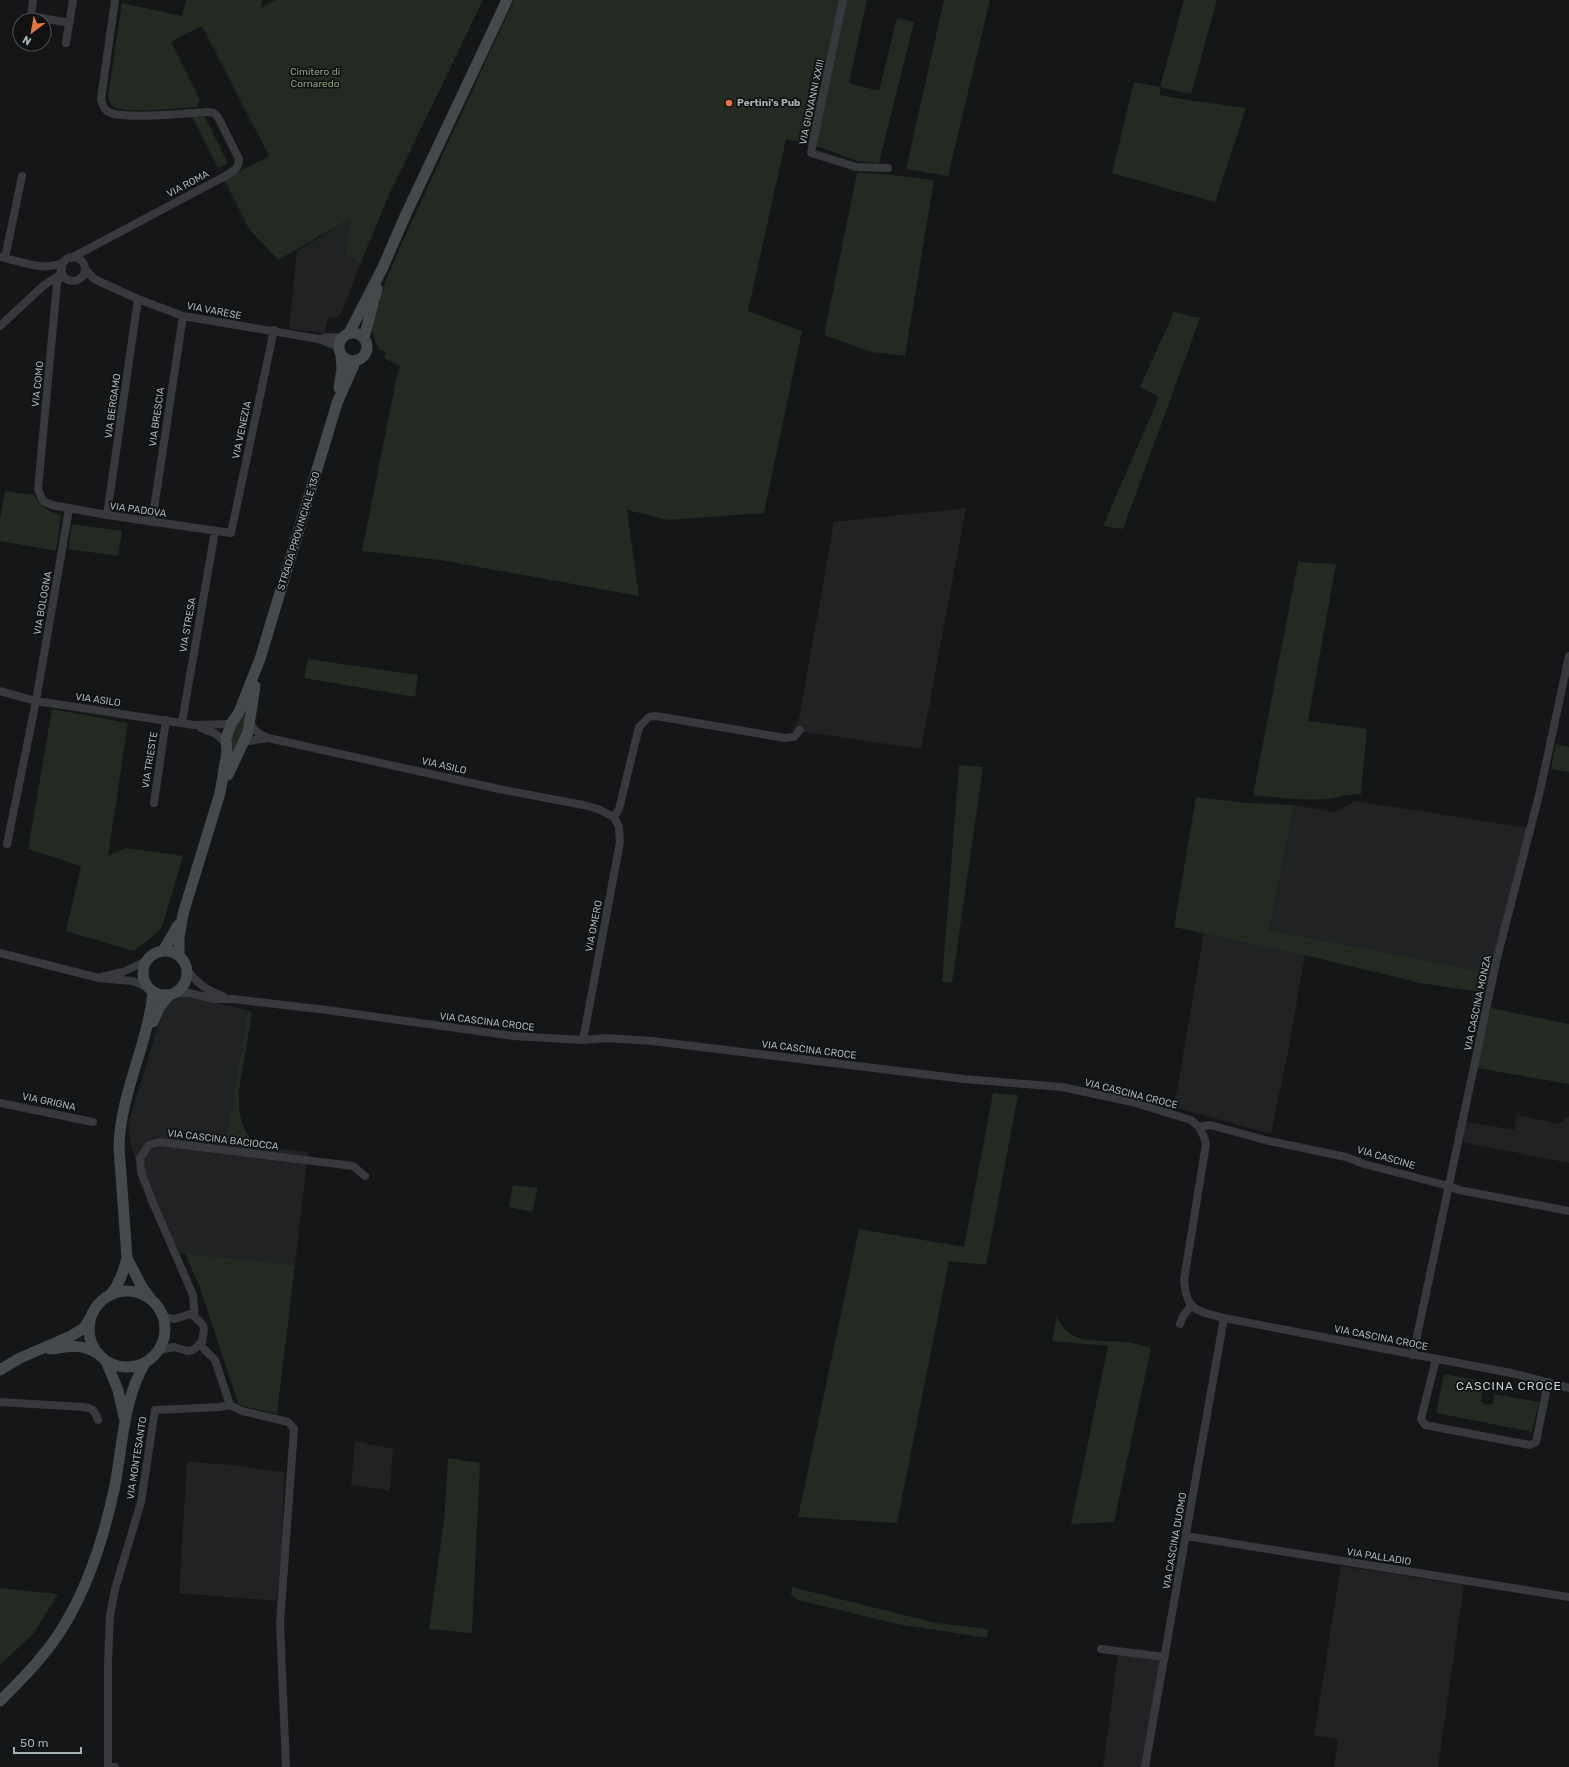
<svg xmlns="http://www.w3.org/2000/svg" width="1569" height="1767" viewBox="0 0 1569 1767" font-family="Rubik,sans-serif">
	<rect width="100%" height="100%" fill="#151617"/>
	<path fill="#212224" d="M351 218 345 254 360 264 342 313 337 317 328 318 324 333 289 329 297 251Z
		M966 508 921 749 792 730 799 719 834 522Z
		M1356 801 1527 828 1490 973 1269 930 1294 805 1335 812Z
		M1204 932 1305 955 1290 1042 1271 1134 1174 1107Z
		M181 996 248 1010 226 1142 308 1152 295 1265 172 1253 148 1202 130 1141 128 1124 163 1010 172 998Z
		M1517 1115 1559 1124 1569 1116V1163L1462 1142 1464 1137 1455 1135 1458 1120 1514 1130Z
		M355 1441 393 1449 390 1491 351 1484Z
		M187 1462 233 1465 284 1472 282 1546 277 1601 179 1593Z
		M1341 1566 1464 1585 1438 1767H1334L1338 1739 1314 1735Z
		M1118 1654 1161 1660 1143 1767H1103Z"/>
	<path fill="#232a22" d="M186 0H262L261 8 276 0H483L389 195 360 264 345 254 351 218 278 260 249 229 224 179 269 156 202 26 171 42 200 100 197 107C181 108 124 114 114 107 110 104 109 100 108 96L122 3 182 16Z
		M514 0H867L849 83 879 91 897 18 914 22 879 163 858 161 814 145 786 139 748 311 802 331 764 513 669 520 627 510 639 596 440 560 362 551 397 375 401 366 384 358 386 352 380 350 377 345 373 335 372 324 373 311 400 247Z
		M944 0H990L948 176 906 169Z
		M1184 0H1217L1191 94 1160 87V95L1187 100 1246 108 1215 202 1112 173 1134 82 1160 87Z
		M191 115H204L228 163 218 168Z
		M857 173 882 174 934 180 905 356 872 352 824 335Z
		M1174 312 1200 318 1123 529 1103 526 1159 397 1140 387Z
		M5 491 34 495C40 507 48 511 61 515L56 551 0 541V519Z
		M72 524 122 531 118 556 68 549Z
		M1298 562 1336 564 1308 721 1367 729 1361 794C1348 794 1337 798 1324 799 1301 801 1276 797 1253 795Z
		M308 659 418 675 415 697 304 678Z
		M52 709 128 723 108 856 126 848 183 856 162 927 158 932 134 951 66 931 81 866 28 849Z
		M243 715H245L244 729 232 753C230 734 233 732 243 715Z
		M1556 744 1569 747V772L1551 769Z
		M959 765 983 767 952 983 942 982Z
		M1196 797 1247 803 1294 805 1269 930 1490 973 1485 993 1420 983 1305 955 1174 927Z
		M1491 1008 1569 1024V1084L1477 1068Z
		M248 1010 252 1013 239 1090C238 1115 241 1125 254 1145L226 1142Z
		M993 1093 1018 1095 986 1265 949 1261 897 1523 798 1517 859 1229 964 1247Z
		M513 1185 538 1188 532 1212 509 1207Z
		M185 1254 295 1265 277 1414 239 1405 199 1285Z
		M1057 1315C1067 1347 1099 1339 1126 1342 1134 1343 1143 1346 1151 1348L1114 1522 1071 1524 1108 1346 1052 1341Z
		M1444 1374 1484 1381 1481 1401C1485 1405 1488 1406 1493 1403L1494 1394 1539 1402 1532 1432 1436 1413Z
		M448 1458 480 1463 472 1633 429 1629 444 1520Z
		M792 1587 936 1623 988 1629 987 1638 897 1624 798 1600 791 1595Z
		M0 1588 58 1594 33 1634 0 1665Z"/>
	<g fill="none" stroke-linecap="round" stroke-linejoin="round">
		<path stroke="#37393c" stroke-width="8" d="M33 0 31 16 69 23
			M843 0 811 153 856 167 888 168
			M66 43 73 0
			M1 257C22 262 45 272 64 262
			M61 269a12 12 0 1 1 24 0a12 12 0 1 1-24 0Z
			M5 258 22 176
			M71 258 229 174C236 169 239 167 239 159L218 117 214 113 208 112C189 113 122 120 109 112 104 110 102 104 101 99L115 0
			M62 268 57 283 38 489 43 501 52 505 107 515 231 533 274 330
			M85 269 94 279 138 299 183 316 319 339 339 347
			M0 326 43 286 56 277 65 278
			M319 339 328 337 342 338
			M107 515 138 299
			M152 522 183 316
			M0 691 36 701 194 725 231 724
			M182 722 215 531
			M201 728 216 734 226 743
			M268 738 499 789 583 805 598 809 614 817
			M243 742 268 738 258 733 249 723
			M154 803 166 720
			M614 817 619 809 639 727 649 717 656 716 785 738 794 737 800 730
			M7 844 36 701 69 509
			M0 953 99 978 132 981 147 987
			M187 970C197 983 207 991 223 996
			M102 977 123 972 146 961
			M176 993H189L214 999H232L327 1010 513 1036 583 1040 606 1038 652 1041 964 1079 1062 1087 1132 1102 1191 1120 1199 1127 1204 1137 1206 1144 1184 1280C1186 1311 1197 1311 1224 1318L1516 1374 1569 1388
			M583 1040 620 842 619 827 614 817
			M0 1103 93 1122
			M1199 1127 1210 1125 1265 1140 1346 1157 1364 1164 1449 1186 1459 1190 1569 1211
			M164 1317 175 1319 190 1314 195 1317
			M1180 1324 1183 1316 1191 1306
			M200 1345 215 1360 230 1405
			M159 1350 174 1347 187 1351 193 1350 202 1342 204 1330 203 1325 195 1317 193 1295 153 1203 141 1172 140 1158 149 1145 160 1142 353 1166 365 1176
			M1413 1355 1497 958 1540 791 1569 656
			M1436 1359 1421 1419 1425 1425 1530 1445 1536 1442 1548 1382
			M0 1402 83 1407C93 1408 95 1411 98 1420
			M1186 1536 1569 1597
			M1101 1649 1165 1657
			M115 1767H108V1663L110 1615 115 1589 141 1502 155 1410 220 1407 230 1405 242 1411 288 1422 294 1429 280 1623 286 1767
			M1145 1767 1224 1318"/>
		<path stroke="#45494b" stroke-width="11" d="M339 347a14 14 0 1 1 28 0a14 14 0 1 1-28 0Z
			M349 333 383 267 406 214 507 0
			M364 338 377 288
			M339 388 342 369 341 355
			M228 775 248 732 255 686
			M143 973a22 22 0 1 1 44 0a22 22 0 1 1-44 0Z
			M163 951 178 925
			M179 956V938L183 914 220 793 227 752 226 738 231 724 239 712 260 659 337 403 356 360
			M153 1022 159 1008 169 995
			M127 1258 142 1287 150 1298
			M89 1329a38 38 0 1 1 76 0a38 38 0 1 1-76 0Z
			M111 1294C120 1283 123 1272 127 1258L119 1147C120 1094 148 1045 153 992
			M50 1349C68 1347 80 1343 97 1353
			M106 1361 118 1390 124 1417
			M0 1370 20 1358 71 1336 84 1328 90 1318
			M0 1701C24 1677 49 1652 66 1622 91 1580 105 1533 115 1485 123 1444 123 1400 145 1363"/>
	</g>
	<circle fill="#e47740" stroke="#101112" stroke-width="1.5" cx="729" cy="103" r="4"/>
	<g text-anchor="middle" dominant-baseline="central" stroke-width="3.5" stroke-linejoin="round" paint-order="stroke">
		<g font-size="10" fill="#89a081" stroke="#101112">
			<text x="315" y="72">Cimitero di<tspan x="315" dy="12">Cornaredo</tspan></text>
		</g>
		<g font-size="10" fill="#a8b1b6" stroke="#101112">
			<text transform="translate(812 102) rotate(-78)">VIA GIOVANNI XXIII</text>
			<text transform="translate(188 184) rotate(-28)">VIA ROMA</text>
			<text transform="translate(214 311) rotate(11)">VIA VARESE</text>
			<text transform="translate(38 384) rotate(-84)">VIA COMO</text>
			<text transform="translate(113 406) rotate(-82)">VIA BERGAMO</text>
			<text transform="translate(157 417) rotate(-82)">VIA BRESCIA</text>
			<text transform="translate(242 430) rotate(-78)">VIA VENEZIA</text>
			<text transform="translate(138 510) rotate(8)">VIA PADOVA</text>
			<text transform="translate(299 531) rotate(-73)">STRADA PROVINCIALE 130</text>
			<text transform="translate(43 603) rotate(-80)">VIA BOLOGNA</text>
			<text transform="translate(188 625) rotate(-80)">VIA STRESA</text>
			<text transform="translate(98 700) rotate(8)">VIA ASILO</text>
			<text transform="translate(150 760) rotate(-81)">VIA TRIESTE</text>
			<text transform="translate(444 766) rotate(13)">VIA ASILO</text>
			<text transform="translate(594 926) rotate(-79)">VIA OMERO</text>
			<text transform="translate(1478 1003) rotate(-78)">VIA CASCINA MONZA</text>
			<text transform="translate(487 1022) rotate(7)">VIA CASCINA CROCE</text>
			<text transform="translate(809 1050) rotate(7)">VIA CASCINA CROCE</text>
			<text transform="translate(1131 1094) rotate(14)">VIA CASCINA CROCE</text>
			<text transform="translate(49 1102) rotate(12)">VIA GRIGNA</text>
			<text transform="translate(223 1140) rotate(7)">VIA CASCINA BACIOCCA</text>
			<text transform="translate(1386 1158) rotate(16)">VIA CASCINE</text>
			<text transform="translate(1381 1338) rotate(11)">VIA CASCINA CROCE</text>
			<text transform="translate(137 1458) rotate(-81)">VIA MONTESANTO</text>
			<text transform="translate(1175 1541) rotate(-80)">VIA CASCINA DUOMO</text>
			<text transform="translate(1379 1557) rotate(9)">VIA PALLADIO</text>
		</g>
		<g font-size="10" font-weight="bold" fill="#a8b1b6" stroke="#101112" text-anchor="start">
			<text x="737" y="103">Pertini's Pub</text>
		</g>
		<g font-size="12" letter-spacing="1" fill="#c9cfd2" stroke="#101112">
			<text x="1509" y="1386">CASCINA CROCE</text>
		</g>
	</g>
	<g transform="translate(32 32) rotate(211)"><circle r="19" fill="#101112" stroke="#4d5154"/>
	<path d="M0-3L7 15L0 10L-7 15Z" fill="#e47740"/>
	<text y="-6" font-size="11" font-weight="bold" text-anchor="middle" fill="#a8b1b6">N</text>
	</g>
	<path d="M14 1747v6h67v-6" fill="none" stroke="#a8b1b6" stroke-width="2"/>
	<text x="20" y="1747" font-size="12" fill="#a8b1b6" stroke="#101112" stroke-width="3" paint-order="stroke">50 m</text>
</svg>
